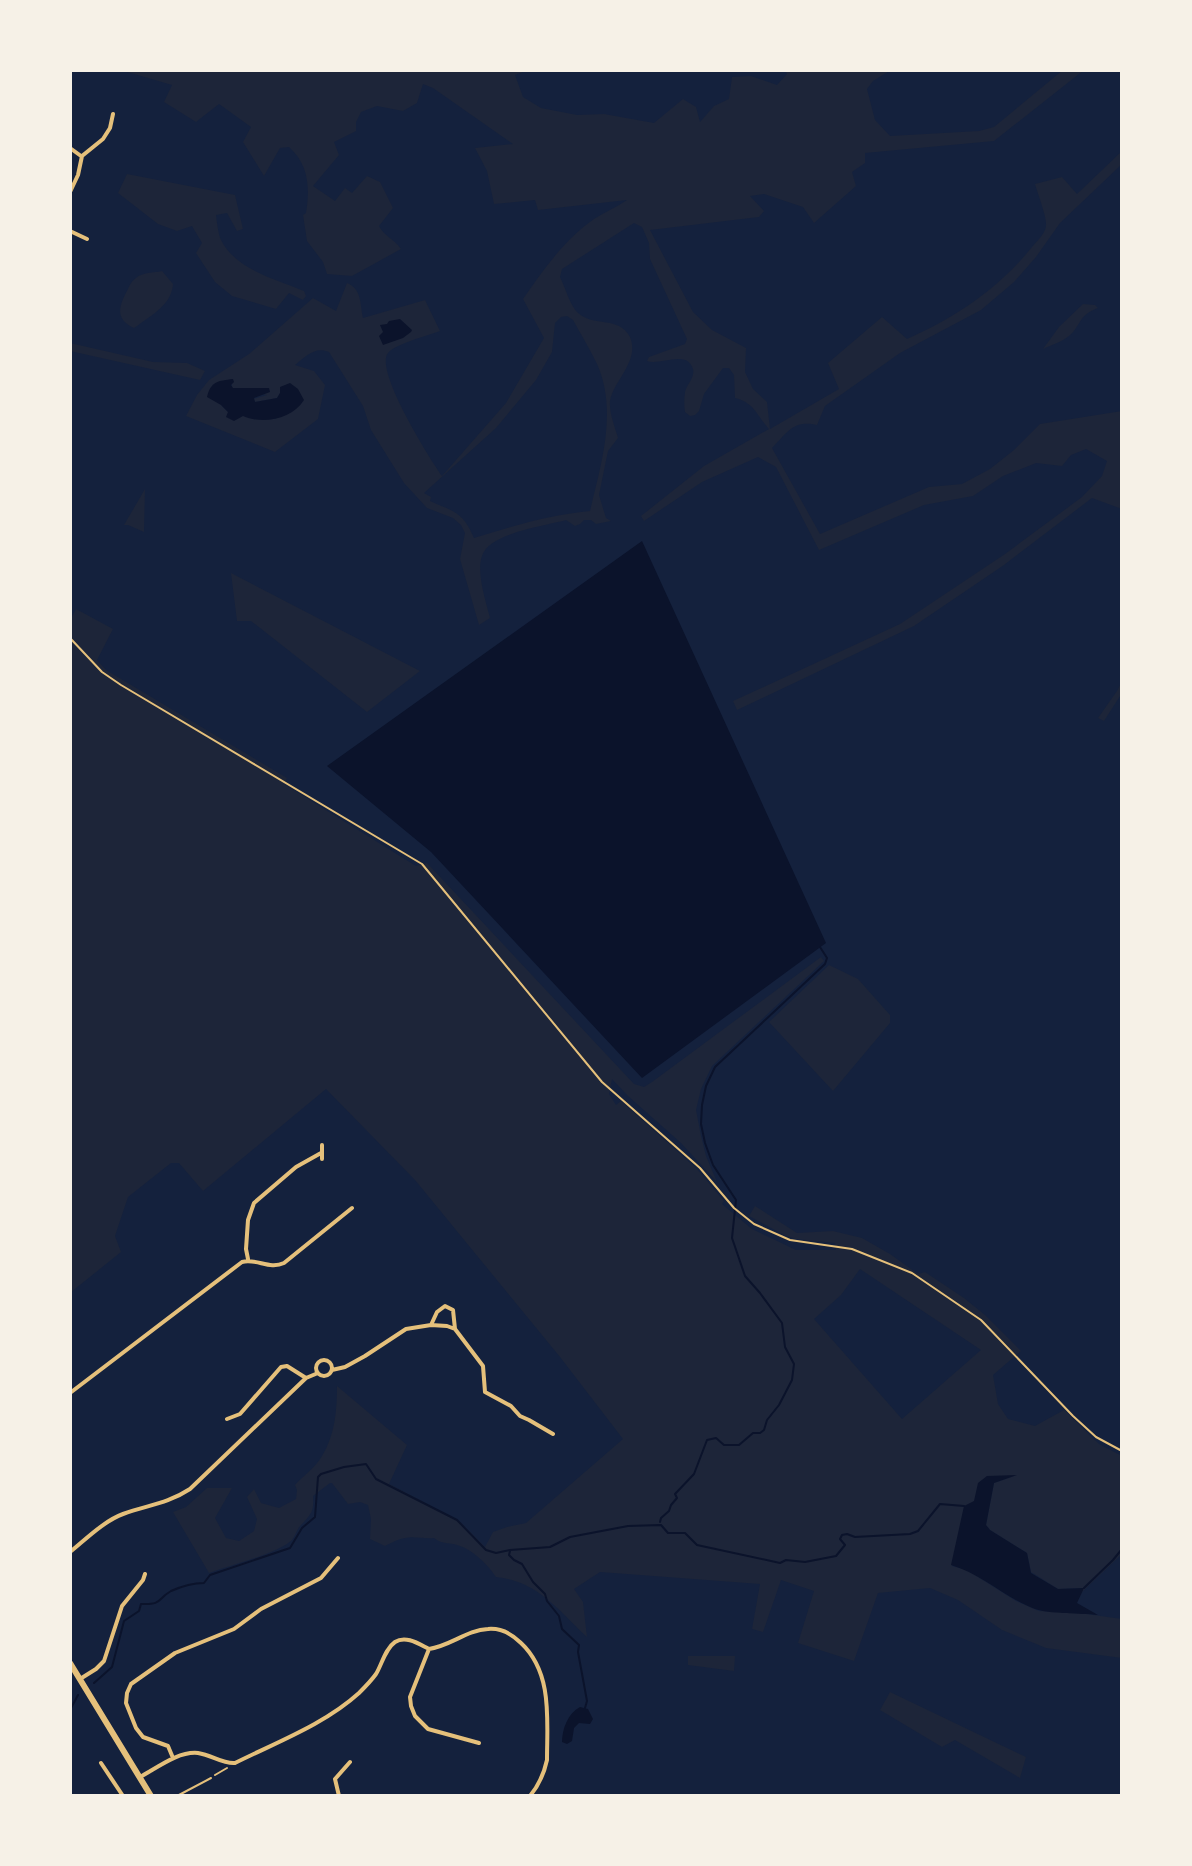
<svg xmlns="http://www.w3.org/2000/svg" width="1192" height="1866" viewBox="0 0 1192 1866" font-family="'Open Sans',sans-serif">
	<rect width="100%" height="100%" fill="#14213d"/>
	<path fill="#1d2539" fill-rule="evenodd" d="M70 70H528L515 75 523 97 541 108 577 115 604 114 654 123 683 99 696 107 700 122 714 106 729 99 732 77 751 76 777 85 787 74 785 70H891L873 81 867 89 875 120 890 136 979 131 994 127 1063 70H1084L994 141 865 153V163L852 172 856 186 814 223 803 207 764 194 750 196 764 211 759 217 650 230 693 312 712 330 746 348 745 372 753 389 767 402 770 429 839 389 828 363 882 317 907 339C957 317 998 289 1032 247 1037 241 1045 234 1046 226 1047 217 1038 195 1035 184L1062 177 1077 194 1122 151V164L1060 223 1036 257 1014 282 981 310 900 353 825 406 817 425C793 420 788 432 772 448L820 534 929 487 962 484 990 469 1014 450 1040 424 1122 411V474C1119 485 1122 498 1122 509L1092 498 1004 565 914 626 737 710 733 701 900 624 1005 554 1082 497 1102 476 1107 461 1086 449 1071 455 1062 466 1036 463 1003 476 973 496 924 505 819 550 776 467 758 457 702 482 644 521 641 516 704 466 769 429C756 415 755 403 735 398L734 375 729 368H723L704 394 699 411 695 415 690 416 685 412C684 406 684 399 685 392 687 384 695 378 693 369 687 349 660 366 647 361L649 357 685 344 687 339 650 259 649 243 642 227 634 223 562 269 560 277C565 287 569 302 576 311 591 328 619 315 630 337 640 361 614 380 610 401 609 413 615 427 618 438L608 451 599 495 606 518 611 521 596 524 591 520H584L580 524 575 526 566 520C545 526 489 533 482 556 476 572 486 602 490 618L479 625 460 559 465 533 461 525 453 518 427 508 404 483 371 430 363 406 329 352C315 346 305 357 295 365L314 371 325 385 318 419 275 452 186 416 197 395 209 380 249 354 313 298 336 311 347 283C362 289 360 304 363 318L425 300 440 331C427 336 395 344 388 353 374 370 430 459 442 476L506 403 544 338 523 299C543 270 565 239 594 219 605 212 617 207 627 200L538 210 535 200 494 204 487 171 475 148 513 144 433 88 423 84 417 103 403 111 377 106 361 112 356 122V131L334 142 339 155 313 186 335 201 345 188 352 193 367 176 380 182 393 208 379 226C384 236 394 239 401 249L352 276 327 274 323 262 307 241 303 215 306 213C310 188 309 165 289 147L280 148 264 176 243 142 251 127 219 104 196 122 164 102 172 85 124 71ZM567 316 573 320C581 335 590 349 597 364 618 411 601 464 590 511 549 515 513 526 474 538 463 512 455 512 430 501L431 497 424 493 496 428 536 380 552 352 555 323 561 317ZM232 379V388L267 395 253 399 255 402 277 398 280 393 276 419 228 412 221 405Z
		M127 174 235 195 243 229 237 231 227 213 216 215C217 222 218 233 221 240 236 270 276 279 304 291L306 296 303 300 289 293 276 309 232 296 215 282 196 253 202 243 192 226 177 231 158 224 118 193Z
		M162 271 173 284C172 304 152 315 137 326L134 328C113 319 120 304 128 289 130 284 132 281 136 278 142 272 154 273 162 271Z
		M1083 304 1095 305 1098 308C1077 316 1082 325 1069 336 1062 342 1051 345 1043 349L1059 327Z
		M70 343 153 362 187 363 205 371 200 380 70 351Z
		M145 489 144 532 128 525H124Z
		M231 573 420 671 367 712 251 621H237Z
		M76 609 113 629 97 660 106 670 287 778 284 784 416 866 427 863 634 1084 644 1087 652 1082 821 957 824 961 712 1066 701 1089 696 1110 701 1136 706 1156 717 1182 681 1143 628 1096 612 1079 609 1094 616 1105 621 1101 697 1169 724 1201 722 1204 752 1229 796 1250H836L835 1243 796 1239 784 1235 749 1216 755 1206 797 1233 833 1231 862 1238 890 1254 918 1274 925 1272 964 1298 985 1315 1021 1351 993 1375 998 1404 1008 1419 1035 1426 1064 1410 1099 1444 1122 1456V1554L1082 1592 1083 1588 1058 1589 1031 1572 1027 1553 990 1530 986 1525 994 1483 1014 1476H987L975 1501 952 1566 967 1570 1016 1601 1039 1611 1072 1612 1122 1619V1658L1046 1648 1002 1630 958 1600 930 1588 878 1593 854 1661 798 1643 814 1591 781 1580 763 1632 752 1629 760 1584 600 1572 574 1589 583 1602 587 1637C558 1610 538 1581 496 1577 489 1566 473 1550 460 1546 450 1542 443 1545 434 1538 424 1539 414 1536 405 1538 398 1539 391 1543 385 1546L370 1539 371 1519 368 1505 360 1502 348 1504 332 1483H330L313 1496C314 1511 312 1513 302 1524 297 1528 296 1535 292 1540 279 1553 228 1566 209 1573L173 1512 186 1507 207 1488H232L215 1518 226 1538 239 1541 254 1531 257 1519 247 1497 254 1489 261 1503 279 1508 296 1499 297 1490 295 1485C303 1476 316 1467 322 1456 335 1435 337 1410 337 1386L407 1445 389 1484 459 1521 485 1547 493 1532 507 1527 526 1523 623 1439 560 1357 415 1180 326 1089 203 1191 179 1163H171L128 1197 115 1236 121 1252 70 1293V620ZM860 1269 981 1350 902 1419 814 1319 841 1295Z
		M1122 681V693L1104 721 1098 718 1117 691Z
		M829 965 858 979 890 1015V1023L833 1091 769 1022Z
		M688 1656H735L734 1671 688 1665Z
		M890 1692 1026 1757 1020 1778 955 1740 942 1747 880 1710Z"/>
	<path fill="#0b132b" d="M400 319 412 330 411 332 403 338 383 345 379 336 383 332 380 325 387 324 389 321Z
		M233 379 234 382 231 385 233 388H269L270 392 254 398 255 402 277 398 280 393V387L290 383 298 389 304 400C292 419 263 425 243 416L234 421 226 417 228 412 221 405 207 397C211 381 218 381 233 379Z
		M642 541 826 943 642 1078 431 852 327 766Z
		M987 1476 1017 1475 994 1483 986 1525 990 1530 1027 1553 1031 1573 1058 1589 1084 1588 1077 1603 1098 1615C1081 1613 1048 1614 1035 1609 1005 1598 982 1574 951 1565L964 1506 974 1501 978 1483Z
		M580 1707 588 1709 593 1719 590 1724 579 1723 574 1728 572 1741 567 1744 562 1742C562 1729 568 1713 580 1707Z"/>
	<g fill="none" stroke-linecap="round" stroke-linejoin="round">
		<path stroke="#0b132b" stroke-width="2" d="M660 1522 661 1518 669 1511 671 1505 677 1498 675 1494 694 1474 707 1440 716 1438 724 1445H739L753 1433H760L764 1430 767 1420 779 1405 792 1380 794 1364 785 1347 782 1323 760 1293 745 1276 732 1238 736 1200 713 1165 705 1143 701 1124 702 1105 706 1086 715 1067 825 964 827 958 820 947
			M510 1551 509 1555 514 1560 522 1564 533 1582 545 1594 547 1601 559 1616 562 1629 579 1645 578 1652 587 1701 585 1708
			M1084 1588 1113 1560 1122 1549
			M94 1683 112 1667 124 1621 139 1611 141 1604C163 1605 157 1599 171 1591 180 1587 194 1583 204 1583L210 1575 290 1548 302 1528 315 1517 318 1477 321 1474 344 1467 366 1464 376 1479 457 1520 486 1550 496 1553 510 1550 550 1547 570 1537 628 1526 661 1525 668 1533H685L697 1545 780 1563 786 1560 805 1562 836 1556 845 1545 840 1539 842 1535 847 1534 855 1537 910 1534 918 1531 940 1504 964 1506
			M70 1710 78 1695"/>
		<path stroke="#e5c07b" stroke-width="2" d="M215 1775 227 1768"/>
		<path stroke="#e5c07b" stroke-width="2" d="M70 638 102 672 121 685 422 864 602 1082 700 1168 734 1208 754 1224 790 1240 852 1249 912 1273 981 1320 1073 1416 1096 1437 1122 1451
			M177 1796 211 1778"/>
		<path stroke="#e5c07b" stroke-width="4" d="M70 148 81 156
			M70 192 78 175 82 156 103 139 110 128 113 114
			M70 231 87 239
			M322 1159V1145
			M248 1259 246 1249 248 1220 254 1203 296 1167 321 1153
			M431 1325 437 1312 445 1306 453 1310 455 1329
			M316 1368a8 8 0 1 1 16 0a8 8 0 1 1-16 0Z
			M332 1370 345 1367 365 1356 406 1329 431 1325 447 1326 455 1329 483 1366 485 1392 511 1406 520 1416 529 1420 553 1434
			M70 1393 242 1262C257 1258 269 1270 284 1263L352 1208
			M227 1419 240 1414 281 1367 287 1366 306 1378
			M70 1552C86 1539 104 1521 123 1514 148 1505 167 1504 190 1489L306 1378 318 1373
			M80 1679 96 1669 104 1661 122 1606 143 1580 145 1574
			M479 1743 428 1729 415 1716 411 1706 410 1697 429 1649C450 1646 467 1630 488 1629 500 1628 512 1634 521 1643 553 1673 547 1720 547 1760 544 1774 539 1785 530 1796
			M173 1758 168 1746 143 1737 136 1728 126 1703 127 1693 131 1684 175 1653 234 1629 261 1609 321 1578 338 1558
			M101 1763 123 1796
			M140 1777C157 1768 178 1751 198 1753 212 1755 222 1764 235 1763 277 1742 325 1724 359 1693 365 1687 371 1681 376 1674 382 1664 385 1649 395 1642 406 1635 419 1644 429 1649
			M339 1796 335 1779 350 1762"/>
		<path stroke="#e5c07b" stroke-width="6" d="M70 1663 151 1796"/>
	</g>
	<rect width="1192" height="1866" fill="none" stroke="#f6f1e7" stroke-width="144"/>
</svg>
